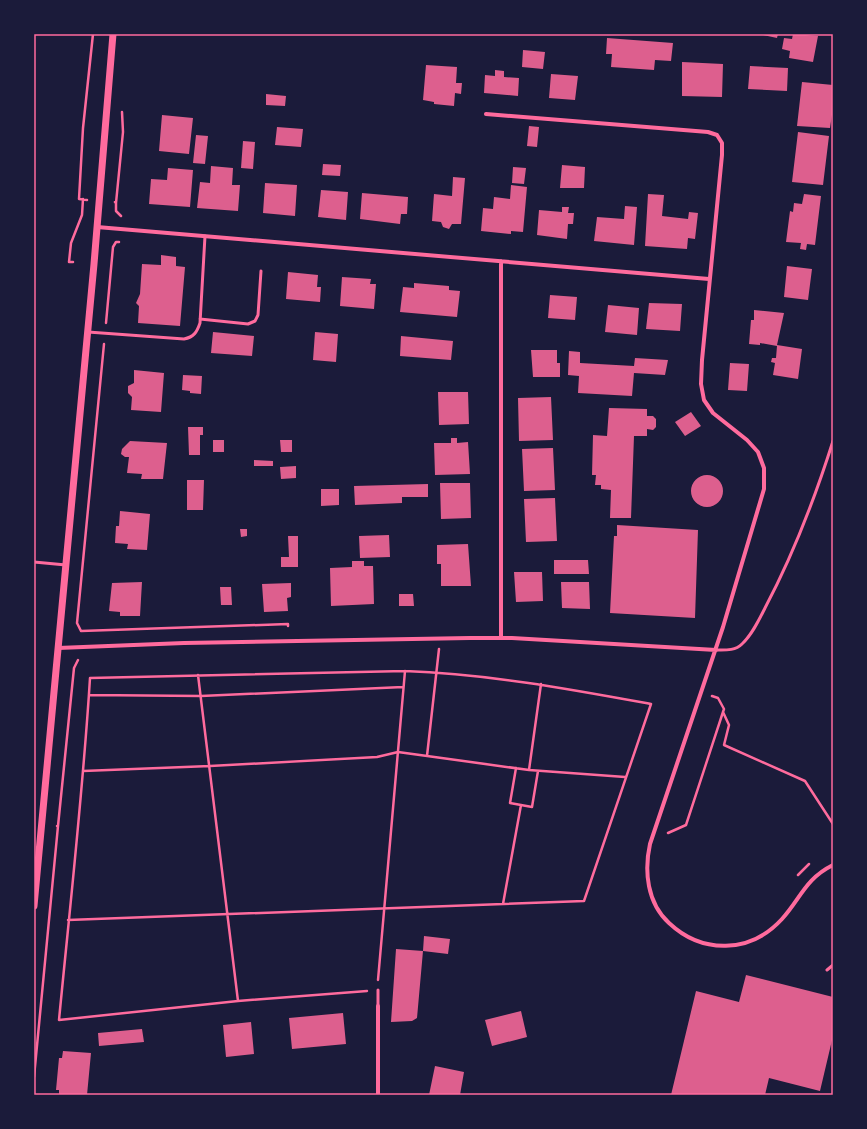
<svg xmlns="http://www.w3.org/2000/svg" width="867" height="1129" viewBox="0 0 867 1129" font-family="'Open Sans',sans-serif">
	<rect width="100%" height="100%" fill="#1b1b3a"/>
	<path fill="#dd5f8e" d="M759 34H778L777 38Z
		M793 34 818 36 813 62 789 58 790 51 782 49 784 38 792 39Z
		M607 38 673 43 671 61 655 60 654 70 611 67 612 54H606Z
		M523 50 545 52 543 69 522 67Z
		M682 62 723 64 722 97 682 96Z
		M426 65 457 67 456 83H462L461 94 455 93 454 106 434 104V102L423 100Z
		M750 66 788 68 787 91 748 89Z
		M495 70 504 71V77L519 78 518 96 484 93 485 75 495 76Z
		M551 74 578 76 575 100 549 98Z
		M802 82 833 85V108L830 128 797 126Z
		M266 94 286 96 285 106 266 105Z
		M162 115 193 118 189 154 159 151Z
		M529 126 539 127 537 147 527 146Z
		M277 127 303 129 301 147 275 145Z
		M798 132 829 136 823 185 792 182Z
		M196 135 208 136 205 164 193 163Z
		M243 141 255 142 253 169 241 168Z
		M323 164 341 165 340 176 322 175Z
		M562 165 585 167 584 188H560Z
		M211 166 233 168 232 185H240L238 211 197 208 200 182 210 183Z
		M513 167 526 168 524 184 512 183Z
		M168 168 193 170 190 207 149 204 151 179 167 180Z
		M453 177 465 178 461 224H452L449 229 443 227 441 222 432 221 434 194 452 196Z
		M265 183 297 185 295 216 263 213Z
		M511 185 527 187 523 232 511 231V234L481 231 483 208 493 209 494 197 510 199Z
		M321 190 348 192 346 220 318 217Z
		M362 193 408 197 407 214H401L400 224 360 219Z
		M648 194 664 195 662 216 688 219 689 212 698 213 695 239 688 238 687 249 645 246Z
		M804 194 821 196 815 245 807 244 806 250 800 249 801 243 786 242 790 211 793 212 794 203 802 204Z
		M625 206 637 207 634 245 594 241 597 217 624 219Z
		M562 207H569L568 213H574L573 224H568L567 239 537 235 539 210 562 212Z
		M161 255 176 257V266L185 267 180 326 138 323 139 306 136 303 140 294 142 264 161 265Z
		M787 266 812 269 808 300 784 297Z
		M288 272 318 275 317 287H321L320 302 286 299Z
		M342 277 371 279 370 284H376L374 309 340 306Z
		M414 283 449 286V290L460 291 457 317 400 312 403 287 414 288Z
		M550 295 577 297 575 320 548 318Z
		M649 303 682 304 680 331 646 329Z
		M608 305 639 308 637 335 605 332Z
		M754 310 784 313 777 345 802 349 798 379 773 375 775 363 771 362 772 358H776L777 346 760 343V345L749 344 751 320H754Z
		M213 332 254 336 252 356 211 353Z
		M315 332 338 334 336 362 313 360Z
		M401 336 453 341 451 360 400 356Z
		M531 350H557V363H560V377H533Z
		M569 351 580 352V363L634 366 635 358 668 360 665 375 634 373 632 396 578 393 579 376 568 375Z
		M730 363 749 364 747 391 728 390Z
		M134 370 164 373 161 412 131 410 132 397 128 393V386L134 383Z
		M183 375 202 376 201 394 190 393V391L182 390Z
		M438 392H468L469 424 439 425Z
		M551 397 553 440 519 441 518 398Z
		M609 408 647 409V416H653L656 419V427L653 430 647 429V436H634L631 518H610L611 490 601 489V485H595L596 475H592L593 435 607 436Z
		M691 412 701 426 685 436 675 422Z
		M188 427H203V435H200V455H189Z
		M451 438H457V443L468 442 470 474 435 475 434 443H451Z
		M213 440H224V452H213Z
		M280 440H292V452H281Z
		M130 441 167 443 163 479H141L142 474 127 473 129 457H125L121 454 122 449Z
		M553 448 555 490 524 491 522 449Z
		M254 460 273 461V466H254Z
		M296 466V478L281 479 280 467Z
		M691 491a16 16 0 1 1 32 0a16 16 0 1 1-32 0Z
		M187 480H204L203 510H187Z
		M440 483H470L471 518 441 519Z
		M428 484V497H402V503L355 505 354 486Z
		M321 489H339V505L321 506Z
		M555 498 557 541 526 542 524 499Z
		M120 511 150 514 147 550 127 549 128 544 115 543 116 526H119Z
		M617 525 698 530 695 618 610 613 614 536H617Z
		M240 529H247V536L241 537Z
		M389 535 390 557 360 558 359 536Z
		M288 536H298V567H281V557H289Z
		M468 544 471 586H441V564H437V545Z
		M554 560H588L589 574H554Z
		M352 561H364V566H373L374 604 331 606 330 568 352 567Z
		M514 572H542L543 601 516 602Z
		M142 582 140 616H120V612L109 611 112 583Z
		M561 582H589L590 609 562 608Z
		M291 583V597L287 598 288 611 264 612 262 584Z
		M220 587H231L232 605H221Z
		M399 594H413L414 606H399Z
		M424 936 450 939 448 954 423 951Z
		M396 949 423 951 417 1018 412 1021 391 1022Z
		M746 975 833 997V1036L820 1091 769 1078 765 1095H671L696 991 739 1002Z
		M521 1011 527 1037 492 1046 485 1020Z
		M343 1013 346 1044 292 1049 289 1018Z
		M251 1022 254 1054 226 1057 223 1025Z
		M142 1029 144 1042 99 1046 98 1033Z
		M63 1051 91 1053 87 1095H59V1090H56L59 1058H62Z
		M435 1066 464 1072 460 1095H429Z"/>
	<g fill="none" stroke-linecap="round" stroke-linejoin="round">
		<path stroke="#ff6b9d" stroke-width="2.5" d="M87 200 79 199 83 128 93 34
			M115 202 116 203V211L121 216
			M116 203 123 132 122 112
			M73 262H69L71 243 82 215 83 199
			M106 323 113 247 116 242H119
			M81 631 77 623 104 344
			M81 631 288 624V626
			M198 675 238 1001
			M89 695 201 696 403 687
			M723 712 729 725 724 745 805 781 833 824
			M427 756 439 649
			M516 768 510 803 521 805
			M529 770 541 684
			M83 771 210 766 377 757 398 752 529 770 625 777
			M57 826H58L74 668 78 660
			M668 833 686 825 723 712 724 709 718 698 712 696
			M798 875 809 864
			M503 904 521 805 532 807 538 771
			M68 920 584 901 651 704C569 689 488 674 405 671L90 678C83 792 70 906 59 1020L238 1001 367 991
			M378 980 405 671
			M34 1077 58 826"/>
		<path stroke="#ff6b9d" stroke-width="3" d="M200 319 248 324 255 321 258 315 261 271
			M88 332 184 339C194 337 197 332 200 323L205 236
			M34 562 66 565
			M716 650C725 650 735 651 742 644 752 635 759 620 765 608 793 555 815 498 833 441
			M827 970 833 965
			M378 990V1006"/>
		<path stroke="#ff6b9d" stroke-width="4" d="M486 114 708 132 717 135 722 143V155L702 360 701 384 704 400 713 413 747 440 758 452 764 468V489L723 627 650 844C644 871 647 903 669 923 702 954 750 954 782 919 801 898 805 879 833 865
			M97 227 709 279
			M501 261V638
			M58 648 184 643 470 638H512L716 650
			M378 1095V1006"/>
		<path stroke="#ff6b9d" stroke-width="7" d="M34 906 94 264 113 34"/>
	</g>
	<rect width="867" height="1129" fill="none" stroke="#1b1b3a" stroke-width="70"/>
	<rect x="35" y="35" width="797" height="1059" fill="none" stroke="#ff6b9d" stroke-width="1.5"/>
</svg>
